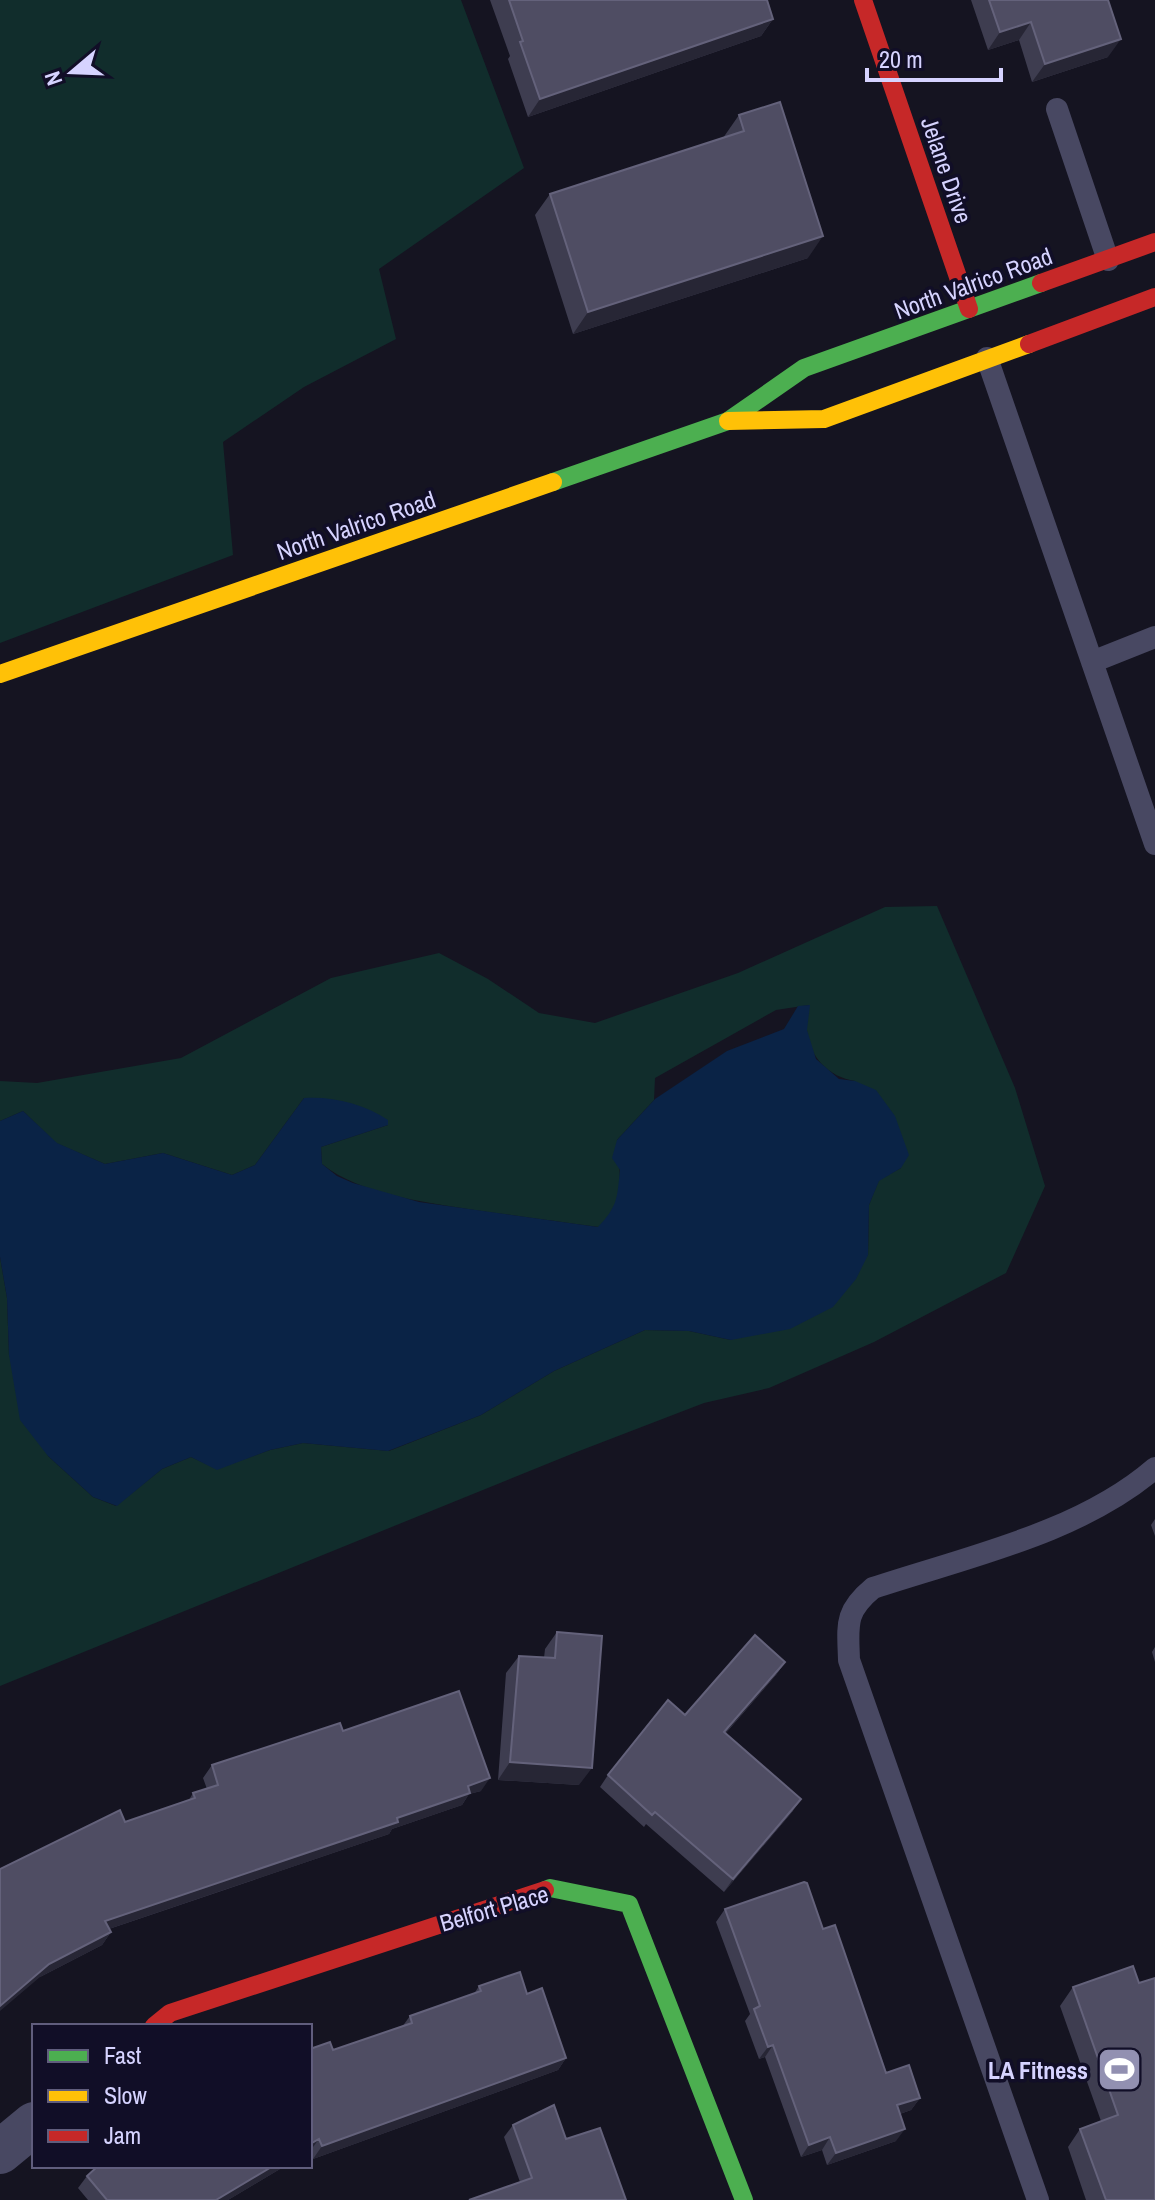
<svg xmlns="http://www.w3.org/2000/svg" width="1155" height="2200" viewBox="0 0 1155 2200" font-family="'Archivo Narrow',sans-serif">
	<rect width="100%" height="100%" fill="#151421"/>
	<path fill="#112d2c" d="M0 0H461L524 168 379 269 396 339 304 387 223 442 233 555 0 643Z
		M937 906 1015 1088 1045 1186 1006 1273 874 1342 769 1388 704 1403 574 1453 0 1686V1257L7 1298 9 1355 48 1456 93 1497 116 1506 162 1469 191 1457 217 1469 270 1450 303 1443 389 1451 481 1415 554 1371 645 1330 689 1331 731 1340 868 1255 869 1205 879 1180 901 1168 855 1081C829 1077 809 1057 807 1030 806 1022 809 1012 809 1005L776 1010 655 1078 654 1100 617 1140C619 1161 624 1193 612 1212 609 1217 603 1222 599 1227 559 1222 520 1216 481 1211 432 1203 362 1196 322 1164L321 1147 388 1125 304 1098 255 1165 232 1175 163 1153 105 1164 56 1143 23 1111 0 1121V1081L37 1083 181 1058 331 978 439 953 488 979 539 1013 595 1023 738 973 885 907Z"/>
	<path fill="#0a2346" d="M810 1005 807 1030 816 1059 839 1079 855 1081 876 1090 895 1116 909 1155 901 1168 879 1181 869 1205 868 1255 856 1279 833 1307 790 1329 731 1340 689 1331 645 1330 554 1371 481 1415 388 1451 303 1443 270 1450 217 1470 191 1457 162 1469 117 1506 93 1497 48 1456 20 1420 9 1355 7 1298 0 1257V1121L23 1111 57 1143 105 1164 163 1153 232 1175 255 1165 304 1098C332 1096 365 1104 388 1120V1125L321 1147 322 1164 337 1176 353 1183 419 1202 598 1227C618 1206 617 1198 620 1170L612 1158 617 1140 655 1099 727 1051 784 1029 798 1006Z"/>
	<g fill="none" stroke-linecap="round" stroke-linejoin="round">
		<path stroke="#484862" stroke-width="22" d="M1057 109 1108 260
			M987 358 1155 844
			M1092 662 1155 637
			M1038 2200 849 1660C848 1625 844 1612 873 1588 966 1557 1080 1533 1155 1468"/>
		<path stroke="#484862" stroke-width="44" d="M0 2152 34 2124"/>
		<path stroke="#4caf50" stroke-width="18" d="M553 482 728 421 804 368 1041 283
			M545 1890 550 1888 629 1904 744 2200"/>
		<path stroke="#ffc107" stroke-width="18" d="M728 421 824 419 1029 344
			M0 674 553 482"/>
		<path stroke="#c62828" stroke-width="18" d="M863 0 969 309
			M1041 283 1155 242
			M1029 344 1155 297
			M154 2026 170 2013 545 1890"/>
	</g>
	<path fill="#3e3d50" d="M490 0H767L773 19 761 36 528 117 508 59 510 56Z
		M971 0H1108V57L1032 82 1019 40 988 50Z
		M739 115 808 258 573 334 535 215 550 194 723 138Z
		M1155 1519V1536L1151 1525Z
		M557 1632 579 1785 498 1780 506 1673 519 1656 544 1658 545 1649Z
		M1155 1647V1662L1152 1652Z
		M785 1662 776 1675 726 1733 793 1811 724 1892 646 1824 644 1827 600 1787 608 1775 685 1715Z
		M343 1731 481 1791 469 1794 462 1805 392 1829 389 1834 109 1929 111 1932 102 1945 40 1977 125 1822 189 1800 193 1793 207 1789 203 1778 212 1765Z
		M725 1909 823 1929 886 2073 920 2098 911 2110 900 2114 896 2141 827 2165 822 2150 801 2157 765 2057 759 2059 745 2021 750 2014 716 1922Z
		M1139 1983 1155 2200H1086L1068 2147 1080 2129 1101 2121 1060 2006 1073 1987Z
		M479 1986 527 1994 566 2058 558 2070 313 2159 310 2151 333 2050 402 2027 410 2016 474 1994Z
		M513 2125 566 2139 626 2200 520 2182 504 2137Z
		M98 2166H285L228 2200H88L78 2188 87 2176Z"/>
	<path fill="#272635" d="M773 19 761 36 528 117 540 99Z
		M1031 22 1019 40 988 50 1000 32Z
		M1121 39 1108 57 1032 82 1045 64Z
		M823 236 808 258 573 334 588 312Z
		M785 1662 776 1675 716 1744 724 1732Z
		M510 1762 592 1768 579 1785 498 1780Z
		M490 1778 481 1791 469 1794 462 1805 392 1829 389 1834 97 1933 105 1921 397 1818 468 1786Z
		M801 1799 793 1811 724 1892 733 1879Z
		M111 1932 102 1945 40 1977 0 2011V2006L49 1964Z
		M773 2045 765 2057 759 2059 768 2047Z
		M566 2058 558 2070 313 2159 322 2146Z
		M920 2098 911 2110 888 2118 897 2105Z
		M905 2129 896 2141 827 2165 836 2153Z
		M830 2137 822 2150 801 2157 809 2145Z
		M319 2139 310 2151V2144Z
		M273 2166H285L228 2200H216Z"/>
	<path fill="#4f4d63" stroke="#64627b" stroke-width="2" d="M509 0H767L773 19 540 99 520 42 523 41Z
		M989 0H1108L1121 39 1045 64 1031 22 1000 32Z
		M780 102 823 236 588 312 550 194 744 131 739 115Z
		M557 1632 602 1636 592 1768 510 1762 519 1656 555 1658Z
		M755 1635 785 1662 724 1732 801 1799 733 1879 655 1812 652 1815 608 1775 668 1700 685 1715Z
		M459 1691 490 1778 468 1786 470 1793 397 1818 398 1822 105 1921 111 1932 49 1964 0 2006V1869L120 1810 125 1822 195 1798 193 1793 218 1785 212 1765 340 1723 343 1731Z
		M804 1882 807 1883 823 1929 835 1925 886 2073 909 2065 920 2098 897 2105 905 2129 836 2153 830 2137 809 2145 773 2045 768 2047 754 2009 760 2006 725 1909Z
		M1133 1966 1139 1983 1155 1978V2200H1106L1080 2129 1118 2115 1073 1987Z
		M520 1972 527 1994 542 1988 566 2058 322 2146 319 2139 310 2144V2049L330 2042 333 2050 412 2023 410 2016 481 1991 479 1986Z
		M554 2105 566 2139 600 2128 626 2200H469L532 2178 513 2125Z
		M98 2166H273L216 2200H107L87 2176Z"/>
	<defs>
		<symbol id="stadium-square" viewBox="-11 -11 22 22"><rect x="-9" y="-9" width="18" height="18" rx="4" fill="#9290b1" stroke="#110e27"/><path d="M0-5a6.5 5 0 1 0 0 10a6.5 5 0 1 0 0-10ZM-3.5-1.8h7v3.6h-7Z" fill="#fff"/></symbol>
	</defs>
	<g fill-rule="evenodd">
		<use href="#stadium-square" x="1094" y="2044" width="51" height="51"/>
	</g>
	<g text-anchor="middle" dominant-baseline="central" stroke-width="7" stroke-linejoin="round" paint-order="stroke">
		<g font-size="24" fill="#d6d3ff" stroke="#110e27">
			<text transform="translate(947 170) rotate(71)">Jelane Drive</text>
			<text transform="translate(973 283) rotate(-20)">North Valrico Road</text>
			<text transform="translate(356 525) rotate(-19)">North Valrico Road</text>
			<text transform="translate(494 1908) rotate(-16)">Belfort Place</text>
		</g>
		<g font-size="24" font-weight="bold" fill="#d6d3ff" stroke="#110e27" text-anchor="end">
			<text x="1088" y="2070">LA Fitness</text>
		</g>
	</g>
	<rect x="32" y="2024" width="280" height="144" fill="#110e27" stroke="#605d7d" stroke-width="2"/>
	<rect x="48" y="2050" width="40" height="12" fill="#4caf50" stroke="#605d7d" stroke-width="2"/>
	<text x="104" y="2064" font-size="24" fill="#d6d3ff">Fast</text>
	<rect x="48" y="2090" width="40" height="12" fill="#ffc107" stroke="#605d7d" stroke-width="2"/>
	<text x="104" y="2104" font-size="24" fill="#d6d3ff">Slow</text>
	<rect x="48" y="2130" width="40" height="12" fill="#c62828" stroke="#605d7d" stroke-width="2"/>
	<text x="104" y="2144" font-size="24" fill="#d6d3ff">Jam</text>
	<g transform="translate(72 72) rotate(251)" stroke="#110e27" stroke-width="6" paint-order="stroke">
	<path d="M0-6L14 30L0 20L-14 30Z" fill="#d6d3ff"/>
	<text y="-12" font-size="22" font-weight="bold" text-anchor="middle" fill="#d6d3ff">N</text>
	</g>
	<path d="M867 68v12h134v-12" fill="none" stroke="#d6d3ff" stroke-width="4"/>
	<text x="879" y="68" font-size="24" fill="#d6d3ff" stroke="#110e27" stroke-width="6" paint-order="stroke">20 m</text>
</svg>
